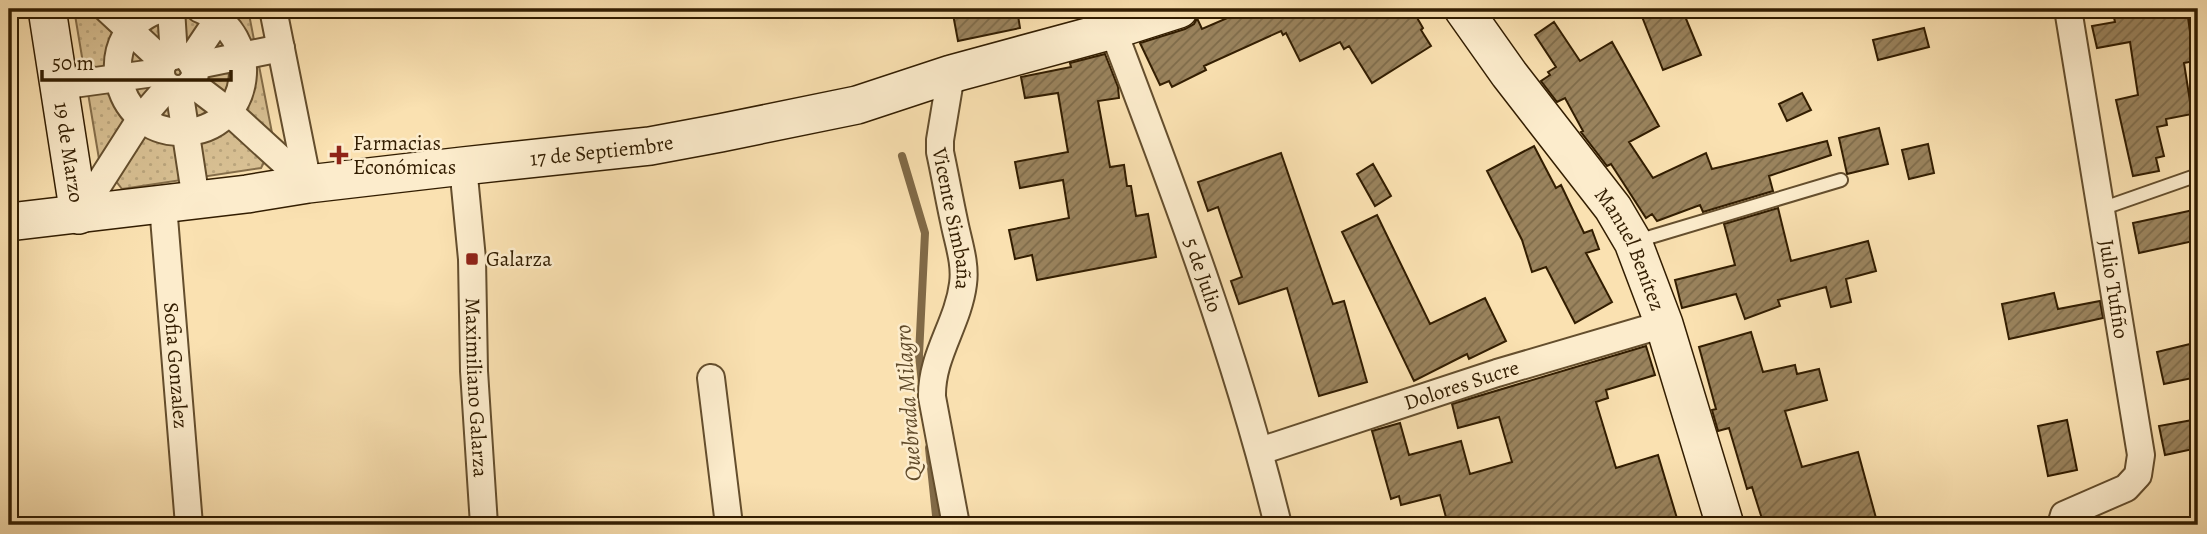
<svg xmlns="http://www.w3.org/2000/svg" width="2207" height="534" viewBox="0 0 2207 534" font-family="Alegreya,serif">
	<defs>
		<pattern id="park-dots" width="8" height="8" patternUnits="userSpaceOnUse" patternTransform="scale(1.75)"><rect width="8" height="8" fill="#d8c093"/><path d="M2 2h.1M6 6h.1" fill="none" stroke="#baa57d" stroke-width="1.8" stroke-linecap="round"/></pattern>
		<pattern id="building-hatch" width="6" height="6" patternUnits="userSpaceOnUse" patternTransform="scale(1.75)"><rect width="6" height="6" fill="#9a835d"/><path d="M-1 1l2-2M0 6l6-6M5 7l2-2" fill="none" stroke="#7e6b4a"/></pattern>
	</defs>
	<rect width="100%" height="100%" fill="#fae1b1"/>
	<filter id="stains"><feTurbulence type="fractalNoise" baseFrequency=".00286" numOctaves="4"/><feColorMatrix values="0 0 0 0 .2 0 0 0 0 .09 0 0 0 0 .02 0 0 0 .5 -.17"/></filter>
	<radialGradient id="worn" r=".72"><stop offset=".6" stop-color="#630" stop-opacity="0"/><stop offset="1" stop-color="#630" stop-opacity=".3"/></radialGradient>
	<path fill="url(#park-dots)" stroke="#856e4a" stroke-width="2" d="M74 9H248L274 143 261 168 122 189 99 159Z"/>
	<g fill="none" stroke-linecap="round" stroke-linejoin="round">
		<path stroke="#816a47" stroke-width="8" d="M902 156 925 233 919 355 922 383
			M929 448 937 525"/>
	</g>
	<path fill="url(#building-hatch)" stroke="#321d01" stroke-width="2" d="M952 9H1017L1020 28 958 41Z
		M1248 9H1302L1306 17 1322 9H1412L1423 28 1421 30 1431 46 1372 83 1349 46 1344 49 1340 42 1300 61 1286 33 1283 35 1281 31 1204 66 1206 70 1172 87 1169 81 1160 85 1140 43 1185 29 1194 24 1197 18 1202 29Z
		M1639 9H1682L1701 55 1663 70Z
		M2112 9H2165L2166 14 2187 10 2194 61 2184 63 2192 114 2166 119 2167 125 2157 127 2164 156 2156 158 2159 171 2133 176 2116 100 2138 95 2130 42 2097 48 2092 26 2115 22Z
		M1554 22 1580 61 1612 42 1659 126 1629 142 1653 178 1706 153 1712 169 1827 141 1831 155 1769 176 1773 191 1703 212 1700 205 1657 221 1652 214 1646 218 1611 164 1607 166 1581 132 1583 131 1565 98 1557 102 1541 81 1550 75 1548 72 1556 67 1535 35Z
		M1924 28 1929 47 1878 60 1873 40Z
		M1105 54 1118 87 1119 98 1098 101 1110 167 1124 165 1127 186H1131L1136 216 1148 214 1156 257 1037 280 1032 255 1015 259 1009 230 1069 218 1063 180 1020 188 1015 162 1068 152 1058 93 1025 98 1021 77 1071 67 1070 63Z
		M1802 93 1811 110 1787 121 1779 104Z
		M1879 128 1888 164 1847 174 1839 138Z
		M1928 144 1934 173 1909 179 1902 150Z
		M1534 146 1556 188 1561 185 1584 233 1592 230 1599 249 1586 253 1612 302 1575 323 1546 267 1532 272 1522 240 1487 171Z
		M1281 153 1333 304 1344 301 1367 382 1319 396 1287 288 1239 304 1231 281 1242 277 1225 228 1218 207 1208 211 1198 182Z
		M1373 164 1391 196 1375 206 1357 174Z
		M1778 208 1791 261 1868 241 1876 271 1846 279 1851 302 1831 307 1826 287 1778 300 1780 306 1745 319 1736 294 1682 308 1675 280 1735 265 1724 224Z
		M2198 209V240L2139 253 2133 223Z
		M1377 215 1430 324 1485 298 1506 341 1469 359 1467 354 1414 381 1342 232Z
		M2054 293 2058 309 2100 301 2103 318 2009 339 2002 304Z
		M1751 332 1763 372 1795 365 1797 374 1819 369 1827 400 1785 411 1802 467 1858 452 1876 518 1842 525H1764L1752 487 1747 489 1729 428 1718 431 1712 410 1716 409 1699 347Z
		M2190 344 2197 377 2164 384 2157 352Z
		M1646 346 1655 375 1606 390 1608 398 1596 402 1616 468 1658 455 1679 525H1448L1440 495 1401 505 1399 496 1391 499 1372 431 1400 423 1409 455 1461 441 1470 474 1512 462 1499 417 1458 428 1452 404Z
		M2198 419V448L2165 455 2159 426Z
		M2067 420 2077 470 2048 476 2038 426Z"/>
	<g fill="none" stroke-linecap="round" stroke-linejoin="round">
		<defs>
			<path id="lane" d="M2101 209 2198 175
				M1637 241 1841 180"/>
			<g id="street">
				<path d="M107 9 164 62"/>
				<path d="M162 9C92 28 110 134 183 132 254 131 265 33 200 9"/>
				<path d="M171 9 174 56"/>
				<path d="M273 9 308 184"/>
				<path id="s1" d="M1113 30C1175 193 1237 356 1278 525"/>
				<circle cx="178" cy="72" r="17"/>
				<path d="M190 61 225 9"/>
				<path d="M193 66 281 48"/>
				<path id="s2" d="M951 74 940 140V152C945 175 949 198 954 221 958 242 966 263 963 284 958 324 931 356 932 397L956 525"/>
				<path d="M191 83 228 111 308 184"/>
				<path d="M59 86 161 72"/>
				<path d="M179 89 196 200"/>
				<path id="s3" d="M463 166 472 259 474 371 484 525"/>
				<path id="s4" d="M163 205 189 525"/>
				<path d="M79 215 141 118 168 87"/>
				<path d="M711 378 729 525"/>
				<path id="s5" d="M1260 451 1497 373 1664 324"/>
				<path d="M2061 525 2064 515 2126 488 2138 475 2141 455 2068 9"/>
			</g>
			<g id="secondary">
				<path id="s6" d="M47 9 79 215"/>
				<path id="s7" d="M1463 9 1509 74 1613 208 1633 242 1664 324 1725 525"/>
				<path id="s8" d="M9 222 247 194 308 184 463 166 650 146 720 133 857 105 951 74 1113 30 1179 9"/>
			</g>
		</defs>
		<use href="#lane" stroke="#644e2d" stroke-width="16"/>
		<use href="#street" stroke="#644e2d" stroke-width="30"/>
		<use href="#secondary" stroke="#321d01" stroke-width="40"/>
		<use href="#lane" stroke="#fceccc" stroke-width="12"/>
		<use href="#street" stroke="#fceccc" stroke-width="26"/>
		<use href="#secondary" stroke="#fceccc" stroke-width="37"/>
	</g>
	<g fill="#8f2418" stroke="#fceccc" stroke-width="2.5">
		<path d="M335.5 144.5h7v7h7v7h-7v7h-7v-7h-7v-7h7z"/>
		<rect x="465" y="252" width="14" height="14" rx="3.5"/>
	</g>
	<g text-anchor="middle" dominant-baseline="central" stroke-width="5" stroke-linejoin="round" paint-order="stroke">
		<g font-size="21" fill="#321d01" stroke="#fceccc" text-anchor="start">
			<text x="353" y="143">Farmacias<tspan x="353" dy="24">Económicas</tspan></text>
			<text x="486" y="259">Galarza</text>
		</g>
		<g font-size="21" fill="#321d01" stroke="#fceccc">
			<text stroke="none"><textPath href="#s8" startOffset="597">17 de Septiembre</textPath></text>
			<text stroke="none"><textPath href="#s6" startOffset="145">19 de Marzo</textPath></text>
			<text stroke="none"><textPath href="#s2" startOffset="147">Vicente Simbaña</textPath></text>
			<text stroke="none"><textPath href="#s7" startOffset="294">Manuel Benítez</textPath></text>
			<text stroke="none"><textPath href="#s1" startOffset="261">5 de Julio</textPath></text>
			<text transform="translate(2114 289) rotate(81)">Julio Tufiño</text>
			<text stroke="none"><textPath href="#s4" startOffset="161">Sofia Gonzalez</textPath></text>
			<text stroke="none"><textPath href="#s5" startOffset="212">Dolores Sucre</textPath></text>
			<text stroke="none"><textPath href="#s3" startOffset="222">Maximiliano Galarza</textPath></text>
		</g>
		<g font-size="23" font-style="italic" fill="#604a2a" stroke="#fceccc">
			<text transform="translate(908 403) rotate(-94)">Quebrada Milagro</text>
		</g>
	</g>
	<rect width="2207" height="534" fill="none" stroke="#fae1b1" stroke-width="35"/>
	<rect x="10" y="10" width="2186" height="513" fill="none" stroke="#321d01" stroke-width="3.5"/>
	<rect x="18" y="18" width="2172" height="499" fill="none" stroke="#321d01" stroke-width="2"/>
	<path d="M42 70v10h189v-10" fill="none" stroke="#321d01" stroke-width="3.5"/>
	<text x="52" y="70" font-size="21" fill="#321d01" stroke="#fceccc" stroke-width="5" paint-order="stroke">50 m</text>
	<rect width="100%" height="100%" filter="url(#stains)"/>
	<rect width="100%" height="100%" fill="url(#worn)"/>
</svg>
